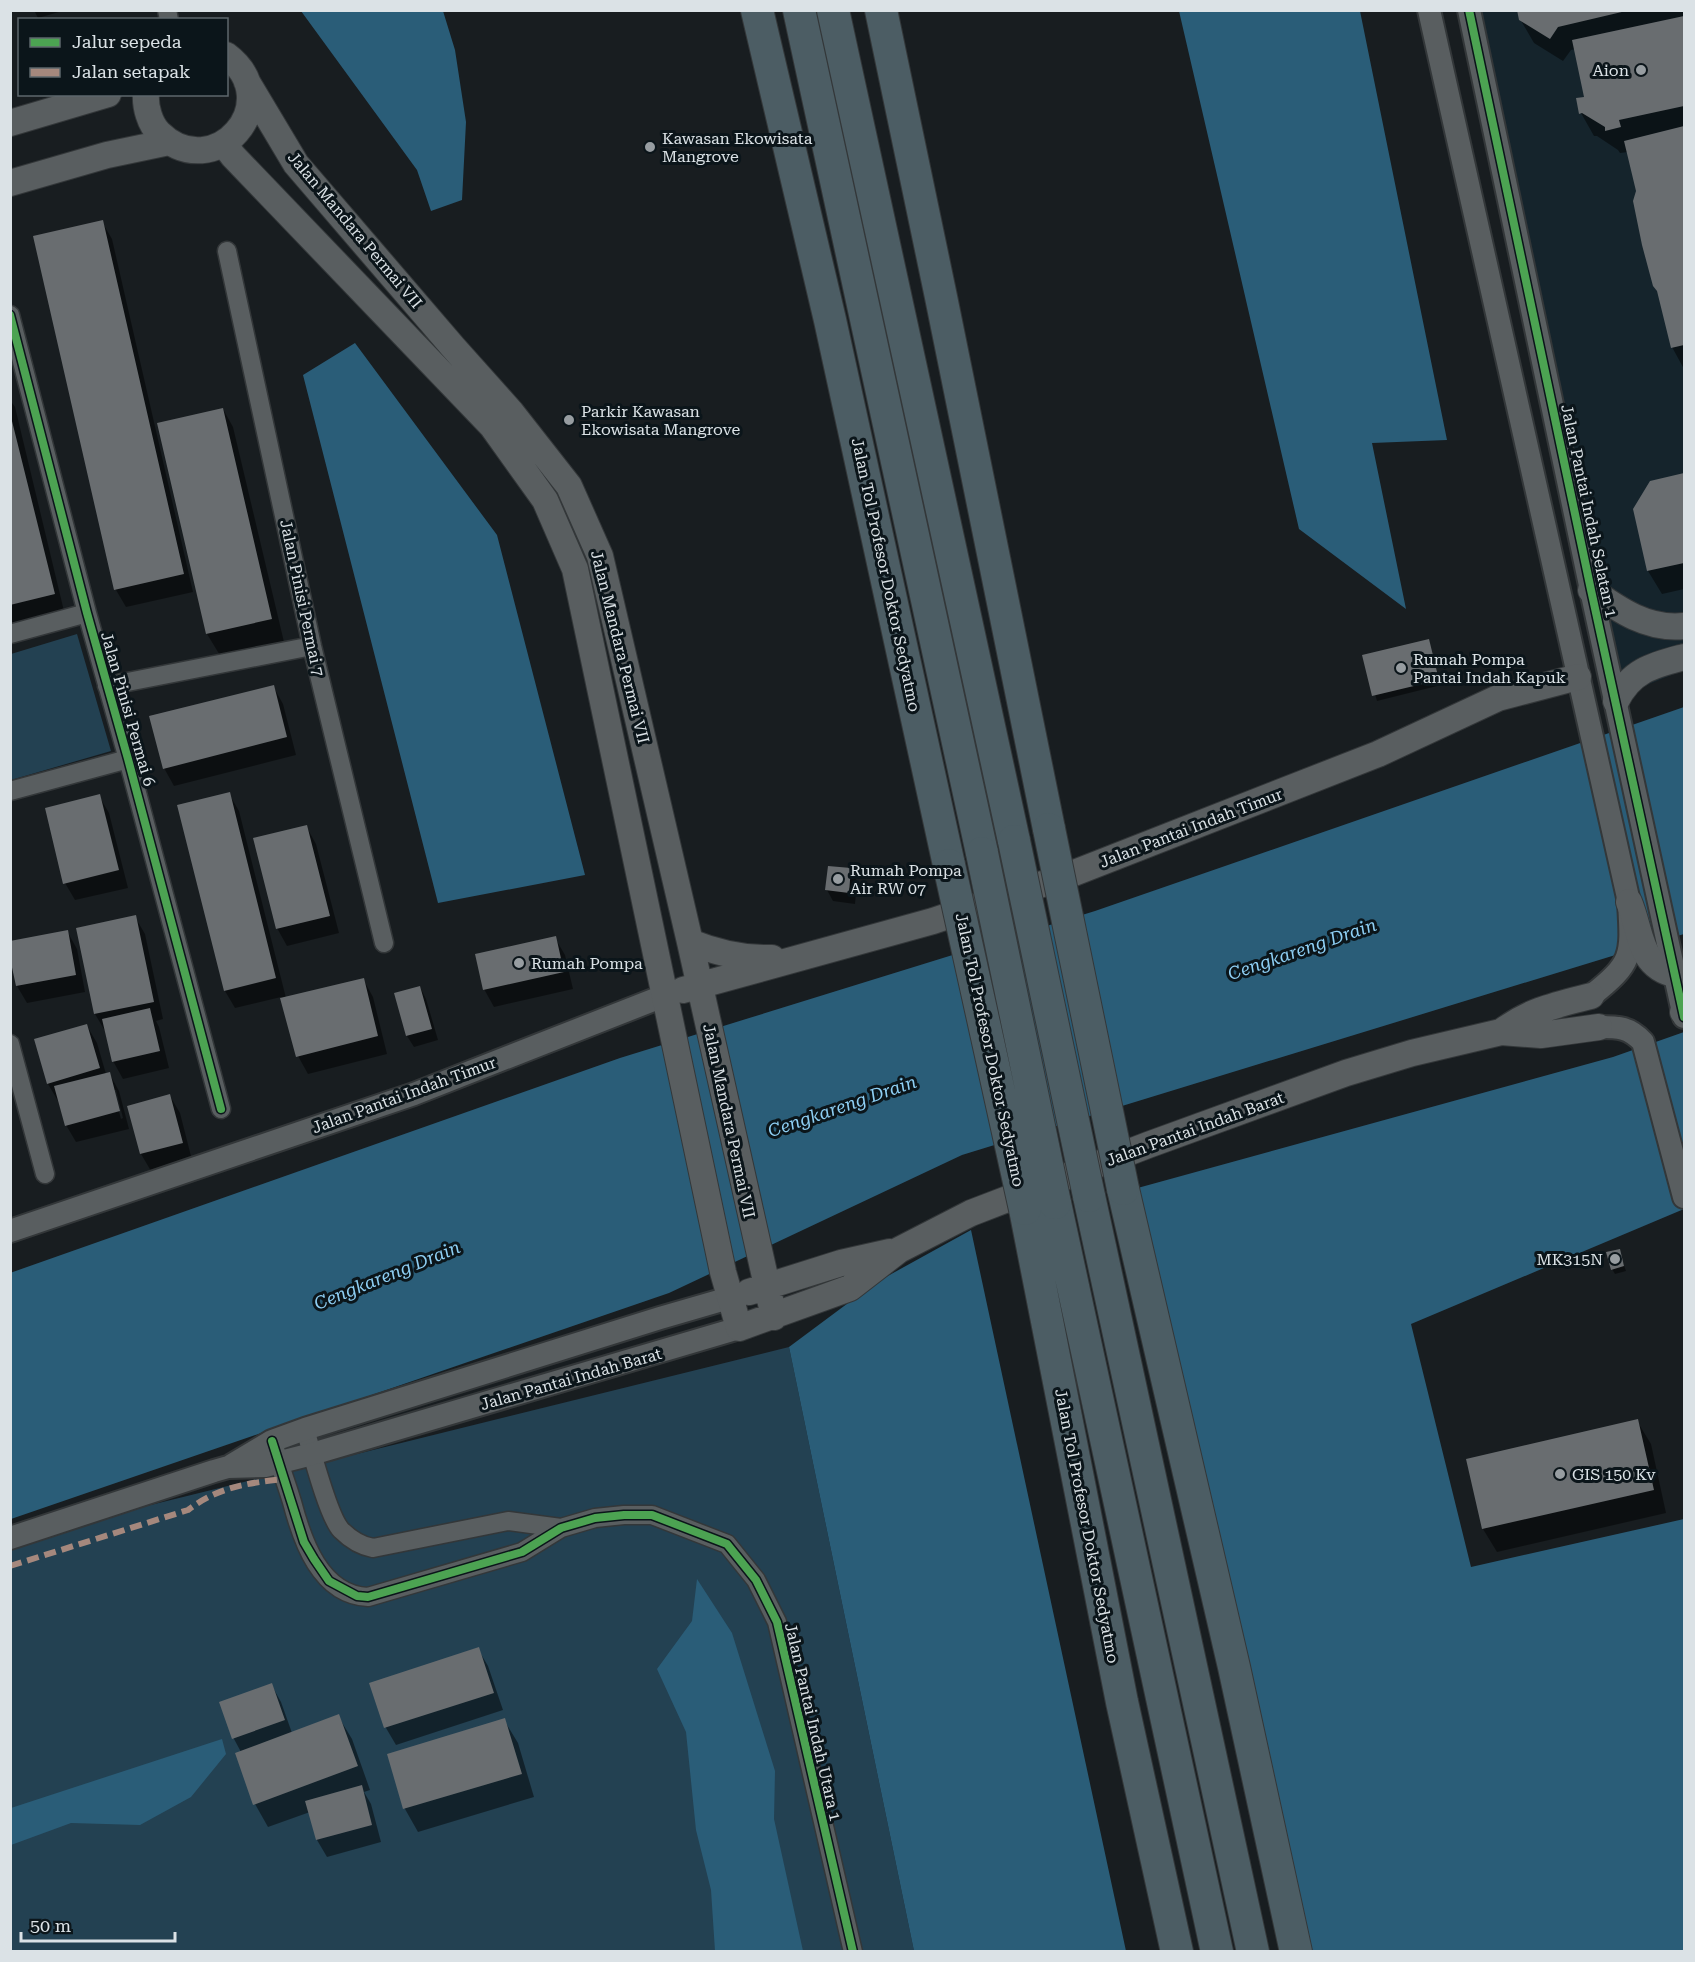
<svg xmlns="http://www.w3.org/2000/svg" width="1695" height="1962" viewBox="0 0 1695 1962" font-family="'Roboto Serif',serif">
	<rect width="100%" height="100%" fill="#181d20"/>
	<path fill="#15242c" d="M1461 11H1684V670L1613 699Z"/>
	<path fill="#234152" d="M77 634 111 751 11 780V654Z
		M789 1347 914 1951H11L10 1550 106 1516Z"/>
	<path fill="#2a5d78" d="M301 11H443L455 50 466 122 462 200 431 211 417 170Z
		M1179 11H1360L1447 440 1372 443 1406 609 1299 529Z
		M355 343 497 535 585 875 438 903 303 375Z
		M1684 707V934L962 1155 669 1293 11 1519 10 1273 620 1058 1095 911Z
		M1684 1032V1209L1411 1324 1471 1567 1684 1519V1951H1302L1134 1189 1613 1057Z
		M971 1230 1126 1951H914L789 1347 875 1283Z
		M697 1579 732 1633 775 1771 774 1819 803 1951H715L711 1890 696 1830 686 1732 657 1669 692 1621Z
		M222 1739 226 1754 191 1797 140 1825 71 1823 11 1845V1808Z"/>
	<path fill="#0007" fill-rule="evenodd" d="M34 10H66L38 18Z
		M1519 10H1684V369L1672 347 1628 152 1620 153 1618 150 1597 136H1594L1581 113 1586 98 1575 49 1571 50 1563 61 1534 43 1520 19Z
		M102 222 112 239 193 592 126 607 116 590 35 238Z
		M10 400 15 407 64 611 10 624Z
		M223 409 233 427 284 642 221 657 207 634 159 424Z
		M1684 475V589L1662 594 1648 571 1634 510 1651 483Z
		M1428 640 1441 685 1377 701 1364 656Z
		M1442 658 1445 663 1447 668 1444 669 1441 664 1440 659Z
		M273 686 283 704 296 755 174 786 164 768Z
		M229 794 239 811 286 998 363 979 373 997 387 1054 308 1074 298 1056 281 997 235 1008 225 991Z
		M99 796 109 813 128 888 75 900 65 883Z
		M306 826 316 844 339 933 287 946 277 928Z
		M850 870 857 881 855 904 833 901 827 890Z
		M135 917 145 934 163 1019 156 1021 159 1027 169 1068 123 1079 113 1061 105 1031 95 1014 78 929Z
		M67 931 77 949 85 992 27 1003 17 986Z
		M555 938 565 955 573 989 494 1007 484 989Z
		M420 987 426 999 438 1040 414 1047 407 1036Z
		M87 1026 97 1043 106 1074 109 1073 119 1091 129 1129 76 1142 66 1125 58 1101 48 1084ZM113 1090H116L123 1118 121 1119Z
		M170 1096 180 1113 192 1160 151 1171 141 1154Z
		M1619 1251 1626 1271 1615 1274 1612 1269Z
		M1637 1421 1651 1444 1666 1513 1497 1552 1483 1529Z
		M478 1649 488 1666 503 1710 396 1745 386 1728 371 1684Z
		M271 1684 281 1702 292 1733 338 1716 352 1739 370 1790 364 1792 371 1804 381 1842 327 1857 317 1840 310 1812 268 1827 255 1804 241 1752 234 1739 221 1703Z
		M504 1720 518 1743 534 1797 418 1832 405 1809 389 1755Z"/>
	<path fill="#696d70" d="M1517 10H1626V11L1558 27 1550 39 1519 20Z
		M1684 16V106L1619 120 1621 127 1605 131V127L1582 113 1579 114 1576 98 1584 97 1572 40Z
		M1684 126V345L1671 348 1657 291 1653 286 1642 245 1633 201 1636 191 1624 141Z
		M103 220 184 574 114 590 33 236Z
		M223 408 272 619 206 634 157 423Z
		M10 413 55 594 10 605Z
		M1684 473V563L1647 571 1633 509 1650 481Z
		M1429 639 1439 680 1372 696 1362 655Z
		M274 685 287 737 163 769 149 716Z
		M230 792 276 978 224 991 177 805Z
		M100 794 119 870 63 884 45 808Z
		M307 825 330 916 276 929 253 838Z
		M828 866 851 868 849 893 825 890Z
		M136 915 154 1002 94 1014 76 928Z
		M68 930 76 975 16 986 10 958V941Z
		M556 936 564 972 483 990 475 954Z
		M364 978 378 1036 296 1057 280 998Z
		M420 986 432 1029 406 1036 394 993Z
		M150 1008 160 1051 112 1062 102 1019Z
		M87 1024 100 1068 47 1084 34 1039Z
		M110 1072 120 1111 65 1126 54 1086Z
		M170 1094 183 1143 140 1154 127 1106Z
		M1620 1249 1624 1266 1611 1270 1606 1252Z
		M1638 1419 1654 1490 1482 1529 1466 1459Z
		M479 1647 494 1693 384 1728 369 1683Z
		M272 1683 285 1720 232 1739 219 1702Z
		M339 1714 358 1766 253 1805 235 1753Z
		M505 1718 522 1774 403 1809 387 1754Z
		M362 1785 372 1825 316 1840 305 1801Z"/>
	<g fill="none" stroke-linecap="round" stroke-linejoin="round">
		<defs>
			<path id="minor" d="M167 10 169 20
				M227 251 312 646 384 943
				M10 315 87 613 128 759 221 1109
				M10 634 87 613
				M107 686 312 646
				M10 791 128 759
				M10 1044 45 1174
				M305 1429C311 1449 328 1516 341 1530 349 1538 361 1546 373 1548L508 1521 561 1528
				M275 1449C280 1467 287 1485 292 1502 302 1540 320 1595 368 1597L522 1552 561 1528 595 1518 624 1515H652L727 1544 756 1580 777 1622 853 1952"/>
			<path id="tertiary" d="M1429 10 1629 902C1632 955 1634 962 1591 996
				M1469 10 1591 590 1684 1017
				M1599 1027C1619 1027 1629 1027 1643 1042L1684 1197
				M10 1231 414 1094 666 995
				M232 1465 272 1441 305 1429 660 1318 729 1298
				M10 1538 214 1471 228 1467 265 1466 312 1454 739 1328"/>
			<path id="secondary" d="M247 82 296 164 453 347 511 412 569 486 600 556 690 942 774 1317
				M146 94C145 107 150 124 159 133 214 187 289 102 226 55
				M10 123 108 94
				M224 144 233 156 492 426 545 500 575 569 723 1272 739 1328 850 1288 899 1250 971 1213 1148 1145 1346 1073 1412 1053 1501 1032 1541 1035 1599 1027
				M10 183 107 155 169 142
				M1591 590C1619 610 1648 630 1684 626
				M1616 701C1631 670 1654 665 1684 657
				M1629 902C1643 936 1638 971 1684 976
				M690 942C717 953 743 959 772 958
				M683 990 933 921 1069 875 1378 754 1498 698 1578 677
				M1683 1012 1684 1010
				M1501 1032C1530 1010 1556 1005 1591 996
				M749 1292 841 1263 890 1252"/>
			<path id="motorway" d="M757 10 830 320 949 865
				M799 10 982 853
				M833 10 1014 841
				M881 10 941 297 1049 829
				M1123 1189 1234 1667 1296 1952
				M1089 1196 1253 1952
				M1055 1203 1217 1952
				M1025 1209 1122 1702 1177 1952"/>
		</defs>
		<use href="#minor" stroke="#333739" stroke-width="21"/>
		<use href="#tertiary" stroke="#333739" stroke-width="26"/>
		<use href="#secondary" stroke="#333739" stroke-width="28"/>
		<use href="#motorway" stroke="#333739" stroke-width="34"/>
		<use href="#minor" stroke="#595e60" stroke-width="18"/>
		<use href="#tertiary" stroke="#595e60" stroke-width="22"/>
		<use href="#secondary" stroke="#595e60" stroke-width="26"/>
		<use href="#motorway" stroke="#4c5d64" stroke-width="32"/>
		<defs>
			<path id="motorway-bridge" d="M1049 829 1123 1189
				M1014 841 1089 1196
				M982 853 1055 1203
				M949 865 1025 1209"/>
		</defs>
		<use href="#motorway-bridge" stroke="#333739" stroke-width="34" stroke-linecap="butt"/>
		<use href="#motorway-bridge" stroke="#4c5d64" stroke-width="32"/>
		<path stroke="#a5887d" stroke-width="6" stroke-dasharray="12 6" stroke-linecap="butt" d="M10 1566 188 1510C218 1487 248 1483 284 1479"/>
		<defs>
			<path id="cycleway" d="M1469 10 1591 590 1684 1017
				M10 315 87 613 128 759 221 1109
				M272 1441 304 1542 314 1559 329 1581 357 1596 368 1597 522 1552 561 1528 595 1518 624 1515H652L727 1544 756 1580 777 1622 853 1952"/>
		</defs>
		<use href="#cycleway" stroke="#0b151a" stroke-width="11"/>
		<use href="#cycleway" stroke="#4ca352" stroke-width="8"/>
	</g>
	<g fill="#979da1" stroke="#0b151a" stroke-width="2">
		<circle cx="1641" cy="70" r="6"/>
		<circle cx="650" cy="147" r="6"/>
		<circle cx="569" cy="420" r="6"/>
		<circle cx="1401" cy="668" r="6"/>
		<circle cx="838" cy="879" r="6"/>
		<circle cx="519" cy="963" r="6"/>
		<circle cx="1615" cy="1259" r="6"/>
		<circle cx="1560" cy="1474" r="6"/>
	</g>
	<g text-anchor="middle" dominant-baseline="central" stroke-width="6" stroke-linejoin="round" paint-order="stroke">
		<g font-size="16" fill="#dbe2e6" stroke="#0b151a" text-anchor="start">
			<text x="1629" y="70" text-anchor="end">Aion</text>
			<text x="662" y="138">Kawasan Ekowisata<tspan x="662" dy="18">Mangrove</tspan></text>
			<text x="581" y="411">Parkir Kawasan<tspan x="581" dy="18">Ekowisata Mangrove</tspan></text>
			<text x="1413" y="659">Rumah Pompa<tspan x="1413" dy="18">Pantai Indah Kapuk</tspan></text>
			<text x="850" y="870">Rumah Pompa<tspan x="850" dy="18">Air RW 07</tspan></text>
			<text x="531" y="963">Rumah Pompa</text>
			<text x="1603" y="1259" text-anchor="end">MK315N</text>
			<text x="1572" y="1474">GIS 150 Kv</text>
		</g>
		<g font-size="16" fill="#dbe2e6" stroke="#0b151a">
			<text transform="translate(355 230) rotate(50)">Jalan Mandara Permai VII</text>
			<text transform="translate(1589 511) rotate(78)">Jalan Pantai Indah Selatan 1</text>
			<text transform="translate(886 575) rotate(78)">Jalan Tol Profesor Doktor Sedyatmo</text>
			<text transform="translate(302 598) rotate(78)">Jalan Pinisi Permai 7</text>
			<text transform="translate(620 647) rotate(76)">Jalan Mandara Permai VII</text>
			<text transform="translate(128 709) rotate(74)">Jalan Pinisi Permai 6</text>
			<text transform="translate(1191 828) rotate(-21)">Jalan Pantai Indah Timur</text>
			<text transform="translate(990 1050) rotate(78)">Jalan Tol Profesor Doktor Sedyatmo</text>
			<text transform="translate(404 1095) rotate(-20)">Jalan Pantai Indah Timur</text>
			<text transform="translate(729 1121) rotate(78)">Jalan Mandara Permai VII</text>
			<text transform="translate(1195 1129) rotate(-20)">Jalan Pantai Indah Barat</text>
			<text transform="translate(571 1379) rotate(-16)">Jalan Pantai Indah Barat</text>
			<text transform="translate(1087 1526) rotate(79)">Jalan Tol Profesor Doktor Sedyatmo</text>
			<text transform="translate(813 1722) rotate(77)">Jalan Pantai Indah Utara 1</text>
		</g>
		<g font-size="18" font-style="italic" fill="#8ecff4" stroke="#0b151a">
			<text transform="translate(1302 949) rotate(-19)">Cengkareng Drain</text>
			<text transform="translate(842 1106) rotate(-19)">Cengkareng Drain</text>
			<text transform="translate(387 1275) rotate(-22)">Cengkareng Drain</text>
		</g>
	</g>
	<rect width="1695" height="1962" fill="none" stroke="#dbe2e6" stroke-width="24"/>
	<rect x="18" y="18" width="210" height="78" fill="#0b151a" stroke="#5e676c" stroke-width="1.5"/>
	<rect x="30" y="38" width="30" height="9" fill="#4ca352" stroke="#5e676c" stroke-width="1.5"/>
	<text x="72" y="48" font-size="18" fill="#dbe2e6">Jalur sepeda</text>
	<rect x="30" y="68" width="30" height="9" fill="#a5887d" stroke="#5e676c" stroke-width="1.5"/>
	<text x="72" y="78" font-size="18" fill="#dbe2e6">Jalan setapak</text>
	<path d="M21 1932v9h154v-9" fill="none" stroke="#dbe2e6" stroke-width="3"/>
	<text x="30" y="1932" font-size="18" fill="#dbe2e6" stroke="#0b151a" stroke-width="4.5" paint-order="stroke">50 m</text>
</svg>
